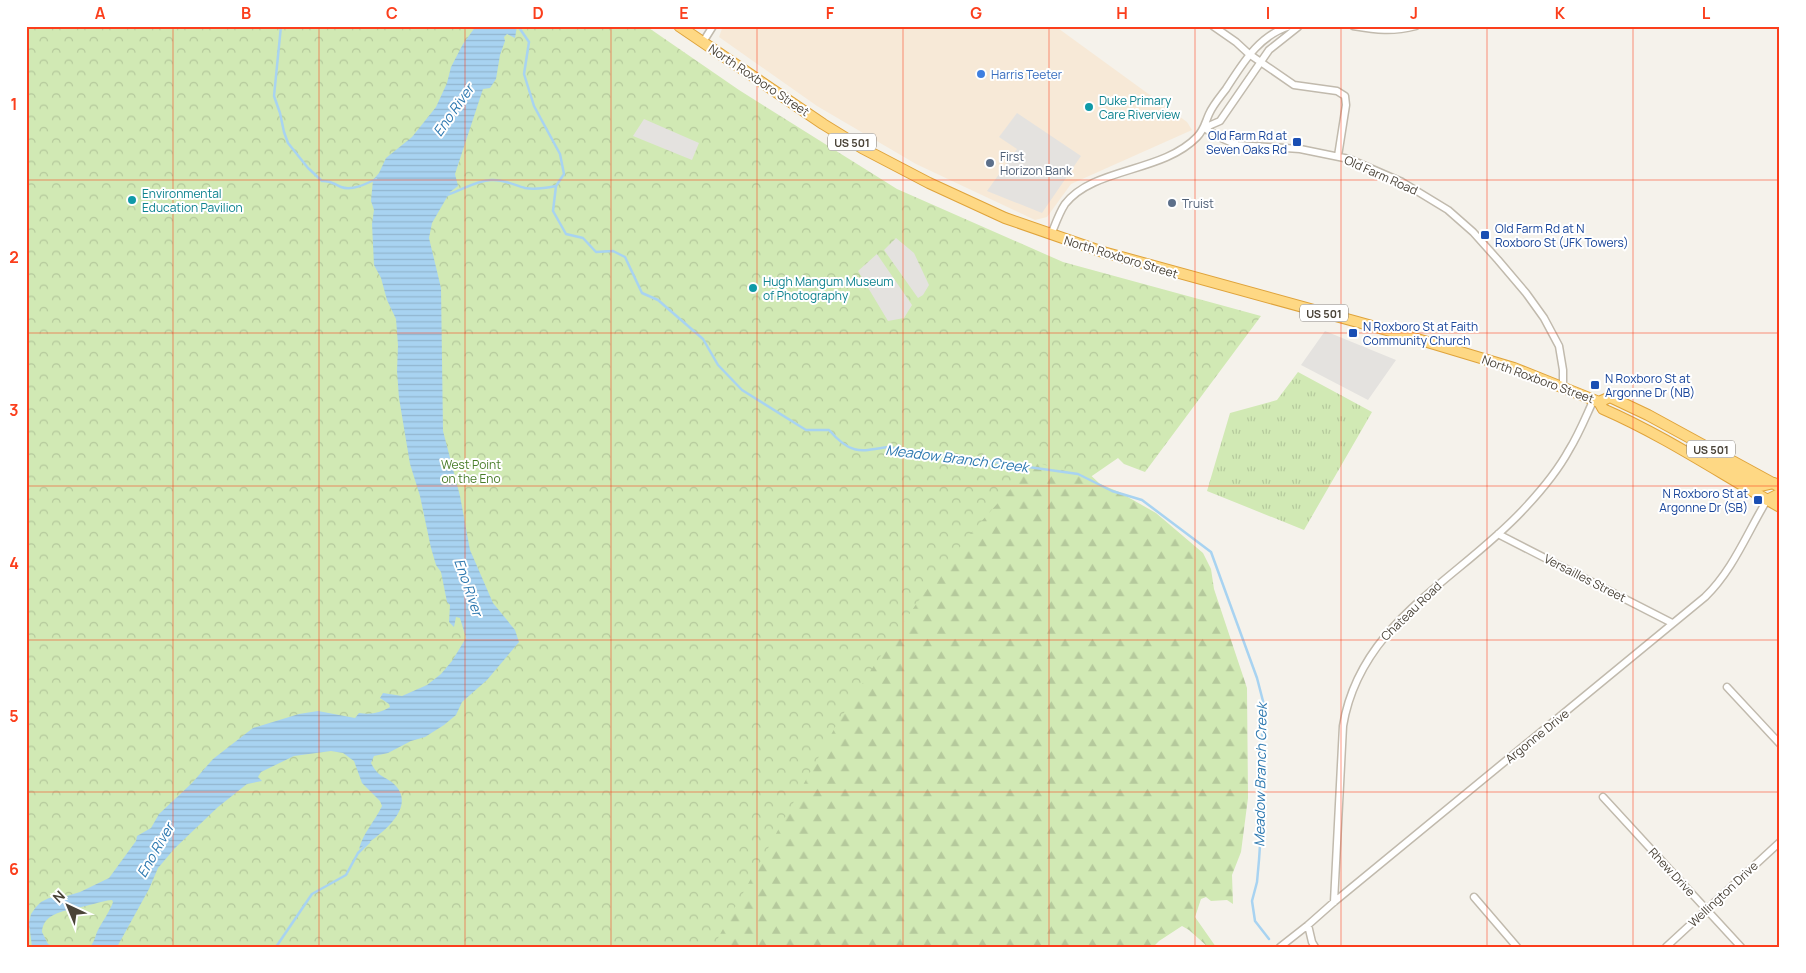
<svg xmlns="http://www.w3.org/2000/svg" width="1806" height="973" viewBox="0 0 1806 973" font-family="Manrope,sans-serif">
	<defs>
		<pattern id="grass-tufts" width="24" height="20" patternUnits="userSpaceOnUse" patternTransform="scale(1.25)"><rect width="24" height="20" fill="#d1e9b4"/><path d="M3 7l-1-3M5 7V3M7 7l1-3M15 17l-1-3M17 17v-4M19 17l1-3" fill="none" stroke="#b5c99c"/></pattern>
		<pattern id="forest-firs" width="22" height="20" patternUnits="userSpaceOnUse" patternTransform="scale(1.25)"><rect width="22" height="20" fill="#d1e9b4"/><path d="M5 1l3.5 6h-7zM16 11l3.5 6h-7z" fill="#b5c99c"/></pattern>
		<pattern id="park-crowns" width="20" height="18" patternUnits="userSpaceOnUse" patternTransform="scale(1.25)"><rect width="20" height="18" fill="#d1e9b4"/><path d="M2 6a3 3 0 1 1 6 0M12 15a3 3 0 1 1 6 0" fill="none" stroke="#b5c99c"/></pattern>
		<pattern id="water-rules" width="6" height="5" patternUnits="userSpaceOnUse" patternTransform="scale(1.25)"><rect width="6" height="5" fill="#a8d3f1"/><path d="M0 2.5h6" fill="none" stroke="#92b6cf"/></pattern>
	</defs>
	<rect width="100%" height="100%" fill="#f5f2eb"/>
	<path fill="#f7e9d7" d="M723 26H1055L1187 122 1192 130 1071 184 1047 217 1035 220 916 164 817 106 719 37Z"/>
	<path fill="url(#grass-tufts)" d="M1298 372 1372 412 1304 530 1207 491 1230 413 1277 400Z"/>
	<path fill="url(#forest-firs)" d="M918 430 1084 469 1100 484 1119 492 1156 513 1203 553 1211 569 1214 589 1247 688 1248 798 1241 852 1232 875 1233 904 1227 900 1211 901 1206 897 1201 899 1195 917 1216 947H1208L1189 930 1182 926 1159 941 1153 947H243Z"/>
	<path fill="url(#park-crowns)" d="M26 26H646L739 90 897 189 1063 262 1261 316 1145 472 1124 464 1118 458 1089 478 1035 462 970 534 919 600 869 673 837 724 713 947H26Z"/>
	<path fill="#e4e2df" d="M1017 113 1081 156 1042 213 987 191 1017 149 999 137Z
		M644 119 699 143 692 160 633 136Z
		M896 238 914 253 929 285 923 295 918 298 884 250Z
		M877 254 912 305 904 318 888 321 858 271Z
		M1325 331 1396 360 1368 400 1301 365Z"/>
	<path fill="url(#water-rules)" d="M476 26H517L515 38 507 34 504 37 505 41 500 55 496 79 490 88 483 89 455 174 458 186 450 192 432 223 429 238 441 288 443 431 460 496 470 550 493 603 515 630 519 642 487 680 462 702 456 715 444 725 425 737 411 741 388 753 374 756 371 763C379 779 387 776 396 786 417 810 376 838 359 849 364 831 374 823 382 806L380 801 362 783 354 761 343 753 331 751 294 756 261 772 258 777 262 781 247 784 218 807 175 848 158 868 149 889 117 947H90C96 939 95 935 99 928 104 919 110 911 113 902L112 900C100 901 89 906 77 908 63 911 43 914 42 932L48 944 55 947H32L29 923 31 914 36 907 41 902 49 898H60L80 892 109 878 136 841 137 836 151 828 159 814 192 783 213 759 253 728 299 714 318 711 355 718 359 713C371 715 380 713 390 707L389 704 380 698 383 693 402 696 427 685 441 674 452 661 466 638 460 618 456 617 454 627 449 622 450 605 447 602 441 572 436 565 431 548 420 496 410 464 399 398 397 371 398 345 396 319 387 300 381 278 374 265 372 224 374 210 371 201 373 180 379 173 386 158 412 137 436 107 447 83 451 67 463 44Z"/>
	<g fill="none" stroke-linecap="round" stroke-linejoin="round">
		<path stroke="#a8d3f1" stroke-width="2.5" d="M281 26 274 96 280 113 284 132 288 143 308 168 322 181C331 180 333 184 341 187 352 191 366 184 376 179
			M518 26 529 42 524 74 534 106 560 154 564 174 556 186 553 211 566 234 583 238 596 252 613 251 625 257 642 293 658 300 703 339 718 365 742 390 806 430H829C850 454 858 452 888 447L1078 474 1112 491 1142 500 1211 552 1257 678 1264 705 1259 781 1262 816 1259 860 1257 882 1252 901 1255 921 1269 939
			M447 195C462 190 475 181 491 180 503 179 514 185 525 188 536 190 546 188 556 186
			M276 947 312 894 346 875 358 853 369 842"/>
		<defs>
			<path id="minor" d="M1213 26 1236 42 1249 54 1294 85 1337 91 1345 96 1346 105 1338 156
				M1353 26C1377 30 1392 32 1416 26
				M703 42 713 26
				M1204 128 1221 138 1237 145 1300 149 1349 159 1402 182 1448 210 1473 232 1498 260 1526 293 1544 318 1559 346 1563 370V386
				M1204 128 1220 121 1269 50 1298 27
				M1051 235C1055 225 1059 213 1065 204 1094 167 1162 173 1197 137 1204 130 1205 123 1209 114 1213 105 1220 97 1226 89 1243 63 1259 35 1290 26
				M1498 534 1672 623
				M1727 687 1780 744
				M1603 797 1741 947
				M1474 897 1517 947
				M1334 902 1343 726C1360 622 1458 580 1523 510 1540 492 1557 472 1569 450 1579 434 1586 416 1594 399
				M1308 925 1312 942 1315 947
				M1280 947 1308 925 1334 902 1705 597C1733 570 1747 533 1767 500
				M1666 947 1780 842"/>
			<path id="trunk" d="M679 26 823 124 862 148 929 183 1005 218 1103 252 1394 332 1514 368 1599 402 1603 409C1665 436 1721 474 1780 507
				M1599 402 1610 397 1648 415 1780 487
				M1712 461 1717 462 1761 486 1774 483
				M1767 500 1777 495 1780 497"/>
		</defs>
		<use href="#minor" stroke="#c1baad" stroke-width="9"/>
		<use href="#trunk" stroke="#dfa33b" stroke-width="12"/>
		<use href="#minor" stroke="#fff" stroke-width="6"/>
		<use href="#trunk" stroke="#fed884" stroke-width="10"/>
	</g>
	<path fill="none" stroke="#fb3e1c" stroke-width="1" stroke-opacity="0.55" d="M173 26V947M319 26V947M465 26V947M611 26V947M757 26V947M903 26V947M1049 26V947M1195 26V947M1341 26V947M1487 26V947M1633 26V947M26 180H1780M26 333H1780M26 486H1780M26 640H1780M26 792H1780"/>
	<circle fill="#3f7fe0" stroke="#fff" stroke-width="2" cx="981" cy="74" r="5"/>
	<g fill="#0f9aa8" stroke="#fff" stroke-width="2">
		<circle cx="1089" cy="107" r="5"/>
		<circle cx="132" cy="200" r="5"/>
		<circle cx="753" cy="288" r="5"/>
	</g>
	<g fill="#1a4fb4" stroke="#fff" stroke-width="2">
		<rect x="1292" y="137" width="10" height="10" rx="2.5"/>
		<rect x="1480" y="230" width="10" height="10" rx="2.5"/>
		<rect x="1348" y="328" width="10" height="10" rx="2.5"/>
		<rect x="1590" y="380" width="10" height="10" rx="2.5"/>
		<rect x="1753" y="495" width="10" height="10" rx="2.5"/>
	</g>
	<g fill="#5c6f8a" stroke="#fff" stroke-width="2">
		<circle cx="990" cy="163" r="5"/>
		<circle cx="1172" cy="203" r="5"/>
	</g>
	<g text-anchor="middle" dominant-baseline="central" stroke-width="4" stroke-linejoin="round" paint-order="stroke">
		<g fill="#fff" stroke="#807b74" stroke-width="1">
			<rect x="828" y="133.5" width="48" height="17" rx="4"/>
			<rect x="1300" y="304.5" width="48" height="17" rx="4"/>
			<rect x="1687" y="440.5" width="48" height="17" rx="4"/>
		</g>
		<g font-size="11" font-weight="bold" fill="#4a4338">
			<text x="852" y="142">US 501</text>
			<text x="1324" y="313">US 501</text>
			<text x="1711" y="449">US 501</text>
		</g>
		<g font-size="12" fill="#366cbe" stroke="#fff" text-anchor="start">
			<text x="991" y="74">Harris Teeter</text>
		</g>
		<g font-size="12" fill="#4a4338" stroke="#fff">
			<text transform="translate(759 80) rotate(34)">North Roxboro Street</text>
			<text transform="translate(1381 175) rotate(24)">Old Farm Road</text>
			<text transform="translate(1121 257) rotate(17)">North Roxboro Street</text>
			<text transform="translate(1538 379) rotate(20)">North Roxboro Street</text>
			<text transform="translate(1585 578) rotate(27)">Versailles Street</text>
			<text transform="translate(1411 611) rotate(-44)">Chateau Road</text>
			<text transform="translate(1537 736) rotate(-39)">Argonne Drive</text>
			<text transform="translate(1672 872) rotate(47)">Rhew Drive</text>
			<text transform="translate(1723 894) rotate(-43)">Wellington Drive</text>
		</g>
		<g font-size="12" fill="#0d838f" stroke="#fff" text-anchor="start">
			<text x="1099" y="100">Duke Primary<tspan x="1099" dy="14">Care Riverview</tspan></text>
			<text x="142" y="193">Environmental<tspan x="142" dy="14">Education Pavilion</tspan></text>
			<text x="763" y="281">Hugh Mangum Museum<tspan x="763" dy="14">of Photography</tspan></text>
		</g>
		<g font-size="12" fill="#164399" stroke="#fff" text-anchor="start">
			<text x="1287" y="135" text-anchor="end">Old Farm Rd at<tspan x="1287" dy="14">Seven Oaks Rd</tspan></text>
			<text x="1495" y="228">Old Farm Rd at N<tspan x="1495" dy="14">Roxboro St (JFK Towers)</tspan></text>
			<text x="1363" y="326">N Roxboro St at Faith<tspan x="1363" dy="14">Community Church</tspan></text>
			<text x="1605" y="378">N Roxboro St at<tspan x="1605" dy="14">Argonne Dr (NB)</tspan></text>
			<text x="1748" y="493" text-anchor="end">N Roxboro St at<tspan x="1748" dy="14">Argonne Dr (SB)</tspan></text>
		</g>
		<g font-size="12" fill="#4e5e75" stroke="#fff" text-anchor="start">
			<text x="1000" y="156">First<tspan x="1000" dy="14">Horizon Bank</tspan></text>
			<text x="1182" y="203">Truist</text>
		</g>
		<g font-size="12" fill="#497d2a" stroke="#fff">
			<text x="471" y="464">West Point<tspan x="471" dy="14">on the Eno</tspan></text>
		</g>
		<g font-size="14" font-style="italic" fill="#2e79b0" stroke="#fff">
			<text transform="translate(453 110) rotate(-55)">Eno River</text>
			<text transform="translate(957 458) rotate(7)">Meadow Branch Creek</text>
			<text transform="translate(469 587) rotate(71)">Eno River</text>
			<text transform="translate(1260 775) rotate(-89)">Meadow Branch Creek</text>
			<text transform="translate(155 850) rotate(-60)">Eno River</text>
		</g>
	</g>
	<rect width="1806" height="973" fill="none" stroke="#ffffff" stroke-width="55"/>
	<g transform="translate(68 906) rotate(316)" stroke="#ffffff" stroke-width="4" paint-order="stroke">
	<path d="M0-4L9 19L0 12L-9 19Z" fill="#4a4338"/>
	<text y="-8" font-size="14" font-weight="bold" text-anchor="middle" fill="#4a4338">N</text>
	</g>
	<rect x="28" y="28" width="1750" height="918" fill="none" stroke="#fb3e1c" stroke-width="2"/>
	<g font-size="16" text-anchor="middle" font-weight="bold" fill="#fb3e1c">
		<text x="100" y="19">A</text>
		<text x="246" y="19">B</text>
		<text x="392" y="19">C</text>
		<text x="538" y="19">D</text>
		<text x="684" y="19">E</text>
		<text x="830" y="19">F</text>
		<text x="976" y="19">G</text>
		<text x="1122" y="19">H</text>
		<text x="1268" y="19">I</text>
		<text x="1414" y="19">J</text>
		<text x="1560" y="19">K</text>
		<text x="1706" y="19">L</text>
		<text x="14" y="110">1</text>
		<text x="14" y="263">2</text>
		<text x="14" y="416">3</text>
		<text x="14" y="569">4</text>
		<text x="14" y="722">5</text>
		<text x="14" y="875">6</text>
	</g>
</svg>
